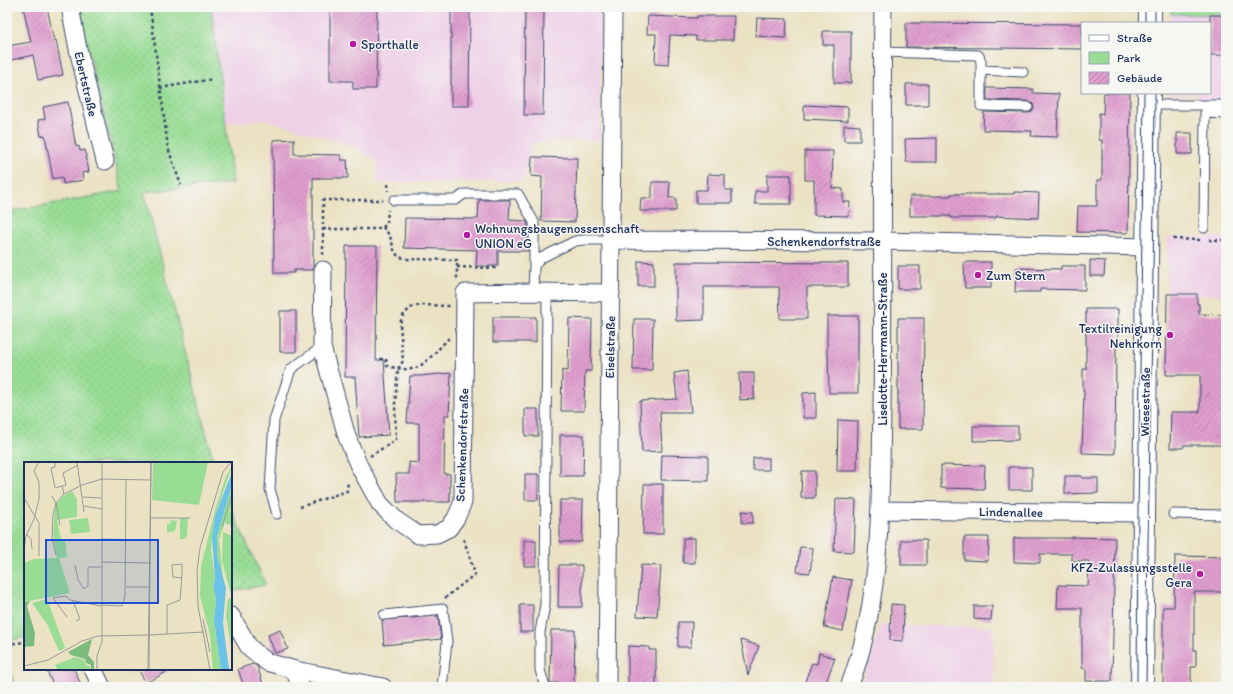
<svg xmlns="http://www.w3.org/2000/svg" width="1233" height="694" viewBox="0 0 1233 694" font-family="Itim,sans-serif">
	<defs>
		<pattern id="green-dots" width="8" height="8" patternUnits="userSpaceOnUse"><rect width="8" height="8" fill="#99dd95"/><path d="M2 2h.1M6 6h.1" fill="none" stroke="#83be83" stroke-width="1.8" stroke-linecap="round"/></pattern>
		<pattern id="building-hatch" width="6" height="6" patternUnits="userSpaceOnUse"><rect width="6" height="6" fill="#e09ecf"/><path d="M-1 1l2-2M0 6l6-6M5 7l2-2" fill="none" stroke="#b581ab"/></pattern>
	</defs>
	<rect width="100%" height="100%" fill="#f6f6f2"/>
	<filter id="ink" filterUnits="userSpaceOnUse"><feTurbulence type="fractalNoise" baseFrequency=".025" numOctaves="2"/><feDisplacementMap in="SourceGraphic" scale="8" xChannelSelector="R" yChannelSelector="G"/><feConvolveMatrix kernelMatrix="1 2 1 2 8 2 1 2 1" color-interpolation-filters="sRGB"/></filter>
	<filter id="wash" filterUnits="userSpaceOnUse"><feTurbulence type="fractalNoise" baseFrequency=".012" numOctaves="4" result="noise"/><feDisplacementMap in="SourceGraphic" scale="16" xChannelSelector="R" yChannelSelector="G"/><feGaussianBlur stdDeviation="0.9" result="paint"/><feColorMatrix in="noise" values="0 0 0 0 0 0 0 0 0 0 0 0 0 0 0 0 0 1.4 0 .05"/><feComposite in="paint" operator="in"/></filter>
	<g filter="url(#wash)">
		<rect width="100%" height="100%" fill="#ebe2c3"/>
		<path fill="#eed0e7" d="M211 7H601L600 140 533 142 523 181 377 183V161L350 145 264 119 226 124Z
			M1171 7H1226V108H1197V95H1169V93H1210V23H1171Z
			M1167 237H1226V295L1167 294Z
			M881 625 993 627V687H860Z"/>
		<path fill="url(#green-dots)" stroke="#5a867a" d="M81 7H211L233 183 144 192 214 463H25V637L7 641V212L122 191 84 31Z
			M1171 7H1226V15L1171 14Z
			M231 509 266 585 231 591Z
			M7 655 15 687H7Z"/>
		<g id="blocks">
			<path fill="url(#building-hatch)" d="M23 7H47L54 41 56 40 63 75 38 80 33 55 7 61V46L31 42Z
				M330 7H377L376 89H353V81H330Z
				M451 7H470L469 106H451Z
				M525 7H544L543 115H524Z
				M1210 15H1226V55H1210Z
				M648 16 697 18V16H734L733 40H696V36L670 35 668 65 655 64 656 34H647Z
				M757 18 787 19 786 38 756 36Z
				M906 23 1082 24V49L906 47Z
				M823 31H851V83H834V45H823Z
				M906 84H928V105H906Z
				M987 88 1033 89V93L1059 94 1057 137 1031 136 1032 131 983 130 984 112 1028 113 1031 112 1034 108 1033 104 1028 101 987 100Z
				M1104 93H1130L1128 233 1077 232 1078 206H1097V180H1102V140H1099V113L1103 114Z
				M68 102 76 147 79 146 80 151 85 150 89 172 82 173 83 180 63 184 62 177 53 179 45 135 41 136 38 120 45 119 43 107Z
				M804 105 848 107V121L804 119Z
				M844 125 860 126V141H844Z
				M1177 133H1192V154H1177Z
				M937 138V162H906L905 139Z
				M294 139V154L341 155V160H347L348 178H313V270H294V273H274L273 140Z
				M805 151H833L832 188 843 189V202H850L849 216 814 215V180H805Z
				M532 157 577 158 575 222 541 221 542 177 531 176Z
				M708 174 725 175V190H732V203H696V190H707Z
				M767 175H791V204H755V191H767Z
				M652 182H670L669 198H676V211H640L641 198H652Z
				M1014 192 1039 193 1038 218 996 216V218H951V216H910V196H951V194H1014Z
				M479 200H510L509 220 526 221 528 224V251H498V266H476L477 250 404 248 405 218 478 219Z
				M346 246H377L376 360H384L389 435 359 437 355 377H345Z
				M1090 260 1105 261 1104 276H1090Z
				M638 261 654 262V286H638Z
				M676 262 848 263V287H807V319H780L779 287H704V320L676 321Z
				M964 262H991V288H965Z
				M898 266H920V289H898Z
				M1061 266H1085V290L1040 289V292H1015L1016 268 1061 269Z
				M1167 294H1197V304H1199V314L1226 315V445H1184L1183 448H1170L1171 412H1200V375H1166Z
				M1086 309H1118V347H1116L1115 454 1082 453 1084 391H1083V369H1086Z
				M280 311H296V352H280Z
				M827 316H858V393H829L828 355H827Z
				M493 317H536V342H493Z
				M569 318 592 319 591 371H585L584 411H561L562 370 568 371Z
				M898 318H924L923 429H898Z
				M634 319H653L652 370H633Z
				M687 371 691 412H660L662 451 642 452 640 401 677 399 674 373Z
				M451 373 449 415H445L444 474H450V502H397L396 474H409V462L419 463V423H407L410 376H419Z
				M739 373H754V399L740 400Z
				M816 392V418H803V393Z
				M525 409H538V436H525Z
				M838 420 858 421 857 471H837Z
				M973 426H1018V440L973 441Z
				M560 435H584L583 476H560Z
				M662 455 708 456V481L661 480Z
				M753 458H769V470H753Z
				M941 465 985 466 984 489 941 488Z
				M1009 467H1032V490H1009Z
				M802 471H815V498H801Z
				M525 474H538V500H525Z
				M1065 476H1082V478H1098V493L1065 494Z
				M644 484H663V534H643Z
				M836 499 856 500 854 552 834 551Z
				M560 500H583L582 542H560Z
				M742 511 753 512V523H742Z
				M964 537H989L988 561 964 560Z
				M1072 537 1115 538 1112 681H1086V669L1082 668V608H1057L1058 585 1088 586 1089 561H1072V554H1040V563L1014 562V538H1072Z
				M683 538H695V563H683Z
				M524 540H536V566H524Z
				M901 540H926V565H901Z
				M800 547 813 548 810 573 797 572Z
				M1175 556 1226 557V592H1194V650H1196V667H1191V687H1163V607H1174Z
				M559 565H582V607H558Z
				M641 565 661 566 657 617 637 616Z
				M833 577 852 580 843 631 824 627Z
				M891 604 904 605 903 641 890 640Z
				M520 605H533V632H520Z
				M974 606H992L991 620 974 619Z
				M438 616 441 639 384 645 382 620Z
				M678 622H692L691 647H678Z
				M280 630 288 649 275 653 268 635Z
				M551 630H575L574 684 550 683Z
				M741 640 759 646 748 675Z
				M628 646 649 647V650H656V687H628Z
				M819 653 835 658 824 687H812L804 684 812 663 817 664Z
				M253 664 257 666 264 687H244L238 669Z
				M46 669H74L82 687H54Z
				M138 669H172L146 683Z"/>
		</g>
	</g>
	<g filter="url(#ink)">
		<use href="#blocks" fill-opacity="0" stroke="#3a4a6d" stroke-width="1"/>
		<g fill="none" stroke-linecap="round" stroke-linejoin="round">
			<defs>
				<path id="service" d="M882 52 978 55 979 56 981 62V106L1028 107
					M981 70 1023 72
					M1149 105H1226
					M394 200H456L464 194H518L534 222V266
					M1204 228 1205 113 1226 114
					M533 292 534 266 541 258 575 241 584 240H611
					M277 514 270 489 274 420 291 369 322 347
					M1173 514 1226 515
					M384 615 443 609 447 642 442 687
					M545 687 540 670V632L545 605 547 292"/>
				<path id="minor" d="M70 7 78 49 105 161
					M611 240 882 241 1147 247
					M323 270 322 347 347 437 358 464 380 504 396 520 418 535 437 534 449 528 456 518 463 502 465 293 533 292 611 293
					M880 510 1143 513
					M231 616 249 647 267 662 295 670 383 687
					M93 669 102 687
					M295 670 300 687
					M607 687 613 7
					M849 687C883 599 880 502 882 409 884 275 881 141 883 7"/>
				<path id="tertiary" d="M1150 23V7
					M1142 687 1149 93"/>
			</defs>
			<use href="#service" stroke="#3a4a6d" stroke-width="11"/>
			<use href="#minor" stroke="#3a4a6d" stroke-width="19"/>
			<use href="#tertiary" stroke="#3a4a6d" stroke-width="24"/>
			<path stroke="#3a4a6d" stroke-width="2.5" stroke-dasharray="3 3" stroke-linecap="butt" d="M150 7 168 148 181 185
				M160 88 213 79
				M388 184V191
				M383 227C385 230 388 233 389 235 396 248 390 256 408 259L457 260V281
				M323 229H375L383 227 387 223 388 210
				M1173 239 1200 240
				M1209 240H1226
				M323 255V200H383
				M457 267 499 268
				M380 359H386L387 366C396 368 407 371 416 368 426 364 441 346 449 338
				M370 456 396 440 395 404 398 369 403 361 400 324 402 317 410 308 421 305 450 306
				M300 507 347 491 348 481
				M445 598 475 574 463 537
				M7 644 25 642"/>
			<use href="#service" stroke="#fff" stroke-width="9"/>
			<use href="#minor" stroke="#fff" stroke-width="17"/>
			<use href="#tertiary" stroke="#fff" stroke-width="22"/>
			<path stroke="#1b2f5e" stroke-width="1" d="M1145 7V23
				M1155 23V7
				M1137 687 1138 513 1144 93
				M1146 687C1148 489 1154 291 1155 93"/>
		</g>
	</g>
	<g fill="#b5179e" stroke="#f6f6f2" stroke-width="1.5">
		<circle cx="353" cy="44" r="4"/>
		<circle cx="467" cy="235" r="4"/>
		<circle cx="978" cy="275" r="4"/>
		<circle cx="1170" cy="335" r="4"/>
		<circle cx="1200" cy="574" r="4"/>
	</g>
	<g text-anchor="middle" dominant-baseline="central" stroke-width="3" stroke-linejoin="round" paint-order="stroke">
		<g font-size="13" fill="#1b2f5e" stroke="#f6f6f2" text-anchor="start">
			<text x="361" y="44">Sporthalle</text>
			<text x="475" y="228">Wohnungsbaugenossenschaft<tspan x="475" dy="15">UNION eG</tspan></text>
			<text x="986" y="275">Zum Stern</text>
			<text x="1162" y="328" text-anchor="end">Textilreinigung<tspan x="1162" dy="15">Nehrkorn</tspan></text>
			<text x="1192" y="567" text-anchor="end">KFZ-Zulassungsstelle<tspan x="1192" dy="15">Gera</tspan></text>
		</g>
		<g font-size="13" fill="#1b2f5e" stroke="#f6f6f2">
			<text transform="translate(86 84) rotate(77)">Ebertstraße</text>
			<text x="824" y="241">Schenkendorfstraße</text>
			<text transform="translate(610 347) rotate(-89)">Eiselstraße</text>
			<text transform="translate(882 349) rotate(-90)">Liselotte-Herrmann-Straße</text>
			<text transform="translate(1145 402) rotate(-89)">Wiesestraße</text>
			<text transform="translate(462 445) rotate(-88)">Schenkendorfstraße</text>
			<text transform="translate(1011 512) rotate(1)">Lindenallee</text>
		</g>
	</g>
	<g transform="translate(24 462)">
		<rect width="208" height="208" fill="#ebe2c3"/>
		<path d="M208 4 191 54 187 86 191 118 189 124 192 137 190 158 197 208H189L186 173 176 134 177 104 192 45 202 14ZM208 23V48H204L208 50V64L201 61 202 57 195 78 200 125 193 94V74ZM48 29 53 37V55L33 58 37 77H41L43 95 35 96 46 131 0 140V101L10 97 33 96 29 73 31 44 38 35ZM156 56H164L163 74 160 77H156ZM147 58 153 59 151 69 143 71V62H146ZM199 70 208 74 207 185 202 153 204 137 208 136 198 99ZM23 137 41 186 35 189 23 162 8 141ZM51 195 60 198 62 203 66 204V208H34L31 203Z" fill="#99dd95"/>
		<path d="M6 139 3 144 11 171 10 184 0 185V140ZM68 177 64 193 70 200V208H67V203L62 201 61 197 47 193 44 190Z" fill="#7abc7e"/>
		<path d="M129 0H184L175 43 128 38Z" fill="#99dd95"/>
		<path d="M64 56 66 70 47 72 45 58Z" fill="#99dd95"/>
		<path d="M208 10V23L193 74V94L202 126 199 161 205 208H197L190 158 192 137 189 124 191 118 188 75 191 54Z" fill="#6ac3e7"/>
		<path fill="none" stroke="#989a9b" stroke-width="1" d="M31 0V5L27 6 31 26 38 24M53 0 60 50M40 32 38 24 42 23 39 11 54 3M28 34 32 41 36 63M59 35 78 36M0 36 15 61V94M60 44 78 47M127 56H166M198 65 208 32M2 72 7 77 8 87M78 77 122 78M0 87 2 74 10 57 15 37V20L10 9 15 0M32 93 28 76 29 53 32 41 40 32 58 23 78 17 127 18M78 100 126 101M51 103 54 118 60 127 64 124V105H77M102 125H126M49 139 56 157 52 159M77 143 98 144 101 134 102 18M43 155 29 136 42 134 46 138 77 144M179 157 186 190M143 172V143L156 138 158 113V102L148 103 149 115 158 116M125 173 180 170M0 204 24 198 58 179 74 174 125 173M73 208V194L78 180V0M124 208 127 0M125 208 127 0M186 208 174 144 173 109 176 86 199 10 207 0"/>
		<path fill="#1d4ed8" fill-opacity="0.15" stroke="#1d4ed8" stroke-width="2" d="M22 78H134V141H22Z"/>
		<rect width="208" height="208" fill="none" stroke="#1b2f5e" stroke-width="2"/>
	</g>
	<rect width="1233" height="694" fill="none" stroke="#f6f6f2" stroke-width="24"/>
	<rect x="1081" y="22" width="130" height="72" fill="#f6f6f2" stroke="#9ea6b7"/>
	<rect x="1089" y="35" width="20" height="6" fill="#ffffff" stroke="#9ea6b7"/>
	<text x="1117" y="42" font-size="12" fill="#1b2f5e">Straße</text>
	<rect x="1089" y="52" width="20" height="12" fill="#99dd95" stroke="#9ea6b7"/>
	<text x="1117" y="62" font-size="12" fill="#1b2f5e">Park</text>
	<rect x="1089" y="72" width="20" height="12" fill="url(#building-hatch)" stroke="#9ea6b7"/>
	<text x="1117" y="82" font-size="12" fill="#1b2f5e">Gebäude</text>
</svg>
